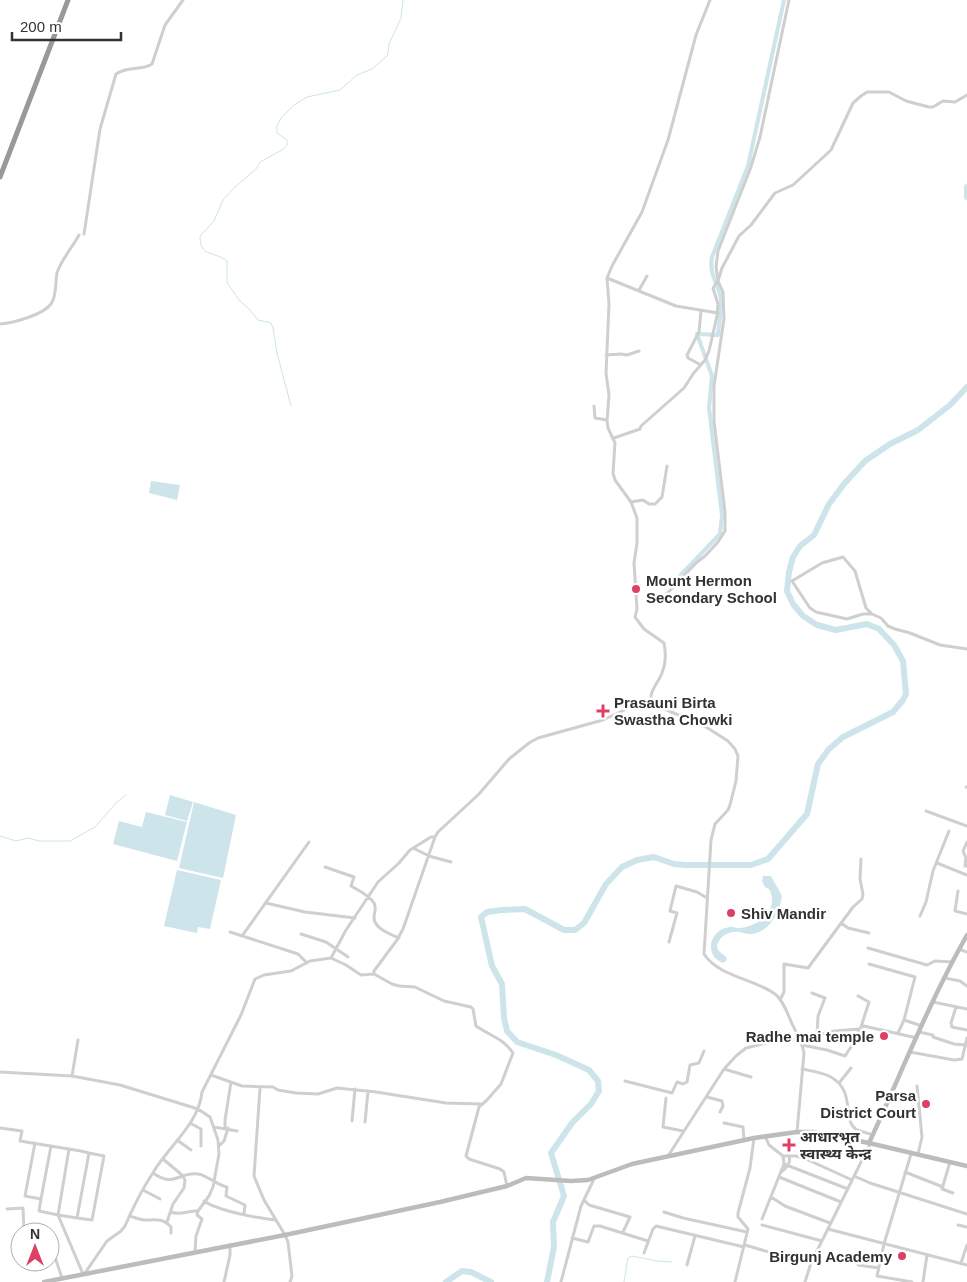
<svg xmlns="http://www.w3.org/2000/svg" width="967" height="1282" viewBox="0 0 967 1282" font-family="Helvetica,'Noto Sans Devanagari',sans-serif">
	<rect width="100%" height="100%" fill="#fff"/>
	<path fill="#cce4ea" d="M151 481 180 485 177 500 149 493Z
		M170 795 193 802 187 821 165 815Z
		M194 802 236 815 223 878 179 868Z
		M146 812 187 822 177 861 113 844 119 821 142 827Z
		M177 870 221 880 210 929 198 927 197 933 164 926Z
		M763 876H771L782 896C780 912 769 934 749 934 744 934 739 931 734 932 726 932 714 941 718 950 720 952 724 955 727 958L726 961 723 963C716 960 712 956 711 948 710 936 721 926 733 927 735 927 738 929 740 928 752 927 763 921 769 911 773 903 773 896 769 889L765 887 762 881Z"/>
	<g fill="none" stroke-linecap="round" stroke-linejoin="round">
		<path stroke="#cce4ea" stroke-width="1" d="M291 406 277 353 273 328 271 323 258 320 250 310 240 301 227 283V261C213 250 200 258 200 236L214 221 223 200 233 189 256 169 260 162 282 150 287 145V140L277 133V126L281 118 294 105 307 97 340 90 357 75 372 69 386 57 388 54 389 44 401 18 403 0
			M0 836 16 841 28 838 39 841H70L95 827 117 802 126 795
			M624 1282 628 1258 632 1256 657 1261 672 1262"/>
		<path stroke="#cce4ea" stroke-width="4" d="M675 581 720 534 722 515 709 408 712 376 697 334 718 335C719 323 722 310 721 299 718 282 709 277 712 257L748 166 784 0"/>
		<path stroke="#cce4ea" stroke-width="6" d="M967 187V197
			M446 1282 462 1271 471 1272 491 1282
			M547 1282 554 1247 553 1222 564 1196 551 1153 572 1123 591 1104 599 1091 598 1081 589 1070 556 1055 517 1042 507 1031 504 1018 502 984 492 966 481 917 487 912 502 910 525 909 564 930H575L584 923 606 884 622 867 637 860 654 857 674 864 685 865H751L768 859 807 814 818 764 829 749 843 737 893 712 903 700 906 694 903 661 894 645 879 629 867 624 836 630 817 625 803 616 793 604 787 591 789 572 793 557 800 546 814 535 829 504 844 484 865 461 890 444 918 430 950 405 967 387"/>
		<path stroke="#cfcfcf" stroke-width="3" d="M84 234 100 129 116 74C127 66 141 71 152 64L165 25 183 0
			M607 278 676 306 718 313
			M639 290 647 276
			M701 311 699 332 687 355 688 358 701 365
			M0 324C13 323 43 315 51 304 57 296 55 283 57 273 61 260 72 248 79 235
			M606 355 621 354 627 355 639 351
			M594 406 595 418 607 420
			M614 438 640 429 641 426 684 388 693 374 705 360 709 351 717 316 718 304 713 288 718 281 722 268 739 236 751 225 775 193 793 185 831 150 853 103 861 96 867 92H889L906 101 929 107H933L943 101 955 102 967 95
			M631 502 643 500 649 504H655L662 497 667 466
			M660 601 696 563 705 556 718 542 725 531V512L714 421V386L724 319 723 292 718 281 716 267 718 251 751 167 760 137 789 0
			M872 614 866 608 855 571 843 557 822 563 792 581 810 608 816 612 847 619 863 614H872L881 618 888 626 895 629 910 633 940 645 967 649
			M652 704C647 693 659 682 662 673 666 663 666 653 664 643L644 629 635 617 637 609 634 563 637 543V518L631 502 615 480 613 473 615 443 608 428 607 421 609 395 606 373 609 304 607 278 612 266 642 212 668 140 696 35 710 0
			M966 787H967
			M926 811 967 826
			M967 842 963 851 966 858 965 866H967
			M413 848 429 856 451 862
			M937 863 967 875
			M325 867 354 877 351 886C358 890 369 895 374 903 377 909 374 912 374 918 375 929 390 934 399 938
			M958 891 955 911 967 914
			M266 903 305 912 355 918
			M920 916 926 902 933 871 949 831
			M841 923 848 928 869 933
			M230 932 298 954 307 963
			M301 934 326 942 348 957
			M242 936 309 842
			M669 942 677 913 670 911 676 886 697 892 707 898
			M868 948 927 965 935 961 952 962
			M959 949 967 952
			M331 958 346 930 378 882 399 863 410 850 431 837H435L438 832 479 794 509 759 529 743 538 738 603 720 637 704 643 703 653 704 706 727 728 741 735 749 738 756 736 781 730 805 728 810 715 824 711 840 704 954C719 977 755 979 775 994 783 1000 788 1014 792 1024 797 1033 802 1042 804 1053L797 1132
			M869 964 915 977 904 1020 898 1033
			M374 974V971L397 940 403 929 435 837
			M945 978 960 981 967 986
			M812 993 825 998 818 1016 817 1035
			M858 996 869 1002 861 1027
			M780 1000 784 992V964L808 968 853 907 862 899 863 894 860 879 861 859
			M933 1002 967 1009
			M956 1007 951 1023 952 1027 967 1030
			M904 1020 922 1026
			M919 1032 933 1035V1037L954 1044 966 1045
			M802 1045 827 1050 845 1056 855 1041 859 1029
			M910 1052 954 1060 962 1059 967 1038
			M724 1069 751 1077
			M802 1069C811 1071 820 1072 829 1076 858 1091 840 1119 857 1130 862 1132 868 1133 873 1135
			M0 1072 72 1076 120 1085 198 1109 210 1117 218 1140 219 1154 213 1187 209 1196 198 1211C188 1210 181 1216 171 1212
			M211 1075 242 1086 273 1087 278 1090 296 1093 318 1094 337 1088 376 1092 446 1103 481 1104
			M72 1076 78 1040
			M625 1081 672 1093 677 1082 683 1084 687 1082 690 1065 699 1063 704 1051
			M839 1083 851 1068
			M917 1086 922 1137 918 1154
			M260 1088 254 1176 264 1200 285 1235 288 1242 292 1276 290 1282
			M707 1097 722 1101 723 1106 720 1112
			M666 1098 663 1127 683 1131
			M352 1121 355 1089
			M365 1122 368 1091
			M190 1123 201 1129V1146
			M724 1123 743 1127 744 1140
			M214 1127 237 1131
			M0 1128 22 1131 20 1141 81 1151 89 1153 77 1218 58 1215 69 1149
			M225 1128V1120L231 1082
			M765 1136 769 1145 783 1156H796L806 1159 852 1180
			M177 1140 191 1150
			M35 1143 25 1196 41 1199 51 1146
			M219 1146 224 1141 228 1128
			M911 1154 884 1244 877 1276 912 1282
			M668 1156 724 1069 736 1056 746 1048 774 1041 799 1039 835 1031 859 1029 864 1026 917 1038
			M163 1159 182 1175 185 1180 184 1188 173 1204 167 1222
			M950 1162 942 1189 953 1193
			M784 1164 848 1189
			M781 1172C787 1167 791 1164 789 1156
			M905 1172 943 1187
			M153 1173C174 1188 178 1172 198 1174 207 1175 217 1185 227 1187L226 1196 245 1205 244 1214
			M854 1176 870 1183 967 1214
			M779 1177 841 1202
			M143 1190 160 1199
			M771 1197 785 1206 830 1223
			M41 1199 39 1211 58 1215 83 1274
			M584 1200 589 1205 630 1217 623 1232
			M204 1201C218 1211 258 1218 275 1220
			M7 1209 23 1208 24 1232
			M664 1212 683 1218 747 1232
			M129 1216C134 1217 140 1220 145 1220 156 1220 163 1218 171 1227V1233
			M77 1218 92 1220 104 1156 89 1153
			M762 1219 784 1164 783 1156
			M762 1225 822 1241
			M958 1225 967 1227
			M828 1229 967 1265
			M572 1238 588 1242 594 1226H600L648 1241
			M745 1245 782 1256 811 1263
			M50 1248H52L62 1278
			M195 1252 196 1236 202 1219 197 1215 198 1211
			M644 1253 653 1229 656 1226 744 1247
			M858 1255V1265L879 1268
			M961 1263 967 1245
			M687 1265 695 1236
			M85 1273 107 1241 121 1231 125 1226C133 1207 143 1188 154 1171 170 1145 199 1123 202 1092L241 1015 255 979 264 975 291 971 310 961 331 958 346 965 361 975 374 974 392 984 399 986 415 987 444 1001 471 1007 473 1009 476 1026C489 1035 504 1039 513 1053L501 1084 487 1100 479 1107 466 1156 469 1159 500 1169 504 1172 507 1186
			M224 1282 230 1255V1246
			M561 1282 581 1206 594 1179
			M735 1282 748 1229 738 1217V1213L750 1168 754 1138
			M805 1282 811 1263 870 1144
			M923 1282 927 1255"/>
		<path stroke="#bcbcbc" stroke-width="4.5" d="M869 1143C901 1074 929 1002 967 935
			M44 1282 285 1235 440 1202 507 1186 526 1178 571 1181 588 1180 632 1164 754 1138 797 1132H813L869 1143 967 1166"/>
		<path stroke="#999" stroke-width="5" d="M0 177 68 0"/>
	</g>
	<g fill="#de4065" stroke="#fff" stroke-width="2">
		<circle cx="636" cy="589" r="5"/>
		<path d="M600.5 703.5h5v5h5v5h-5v5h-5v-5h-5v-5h5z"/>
		<circle cx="731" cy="913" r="5"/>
		<circle cx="884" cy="1036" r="5"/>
		<circle cx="926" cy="1104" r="5"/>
		<path d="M786.5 1137.5h5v5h5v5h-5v5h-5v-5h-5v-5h5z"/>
		<circle cx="902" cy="1256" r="5"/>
	</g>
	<g text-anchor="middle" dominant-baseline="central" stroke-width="5" stroke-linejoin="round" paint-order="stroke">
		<g font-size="15" font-weight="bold" fill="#323232" stroke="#fff" text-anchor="start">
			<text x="646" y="580">Mount Hermon<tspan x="646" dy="17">Secondary School</tspan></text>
			<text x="614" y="702">Prasauni Birta<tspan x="614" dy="17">Swastha Chowki</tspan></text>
			<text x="741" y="913">Shiv Mandir</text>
			<text x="874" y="1036" text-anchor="end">Radhe mai temple</text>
			<text x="916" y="1095" text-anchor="end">Parsa<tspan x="916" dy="17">District Court</tspan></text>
			<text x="800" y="1136">आधारभूत<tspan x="800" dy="17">स्वास्थ्य केन्द्र</tspan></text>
			<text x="892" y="1256" text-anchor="end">Birgunj Academy</text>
		</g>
	</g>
	<g transform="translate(35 1247)"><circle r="24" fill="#ffffff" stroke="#adadad"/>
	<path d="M0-4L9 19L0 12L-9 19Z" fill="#de4065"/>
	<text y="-8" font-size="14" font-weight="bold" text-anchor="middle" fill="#323232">N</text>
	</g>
	<path d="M12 32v8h109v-8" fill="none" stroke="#323232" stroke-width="2.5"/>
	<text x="20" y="32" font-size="15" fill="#323232" stroke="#ffffff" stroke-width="4" paint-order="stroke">200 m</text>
</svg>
